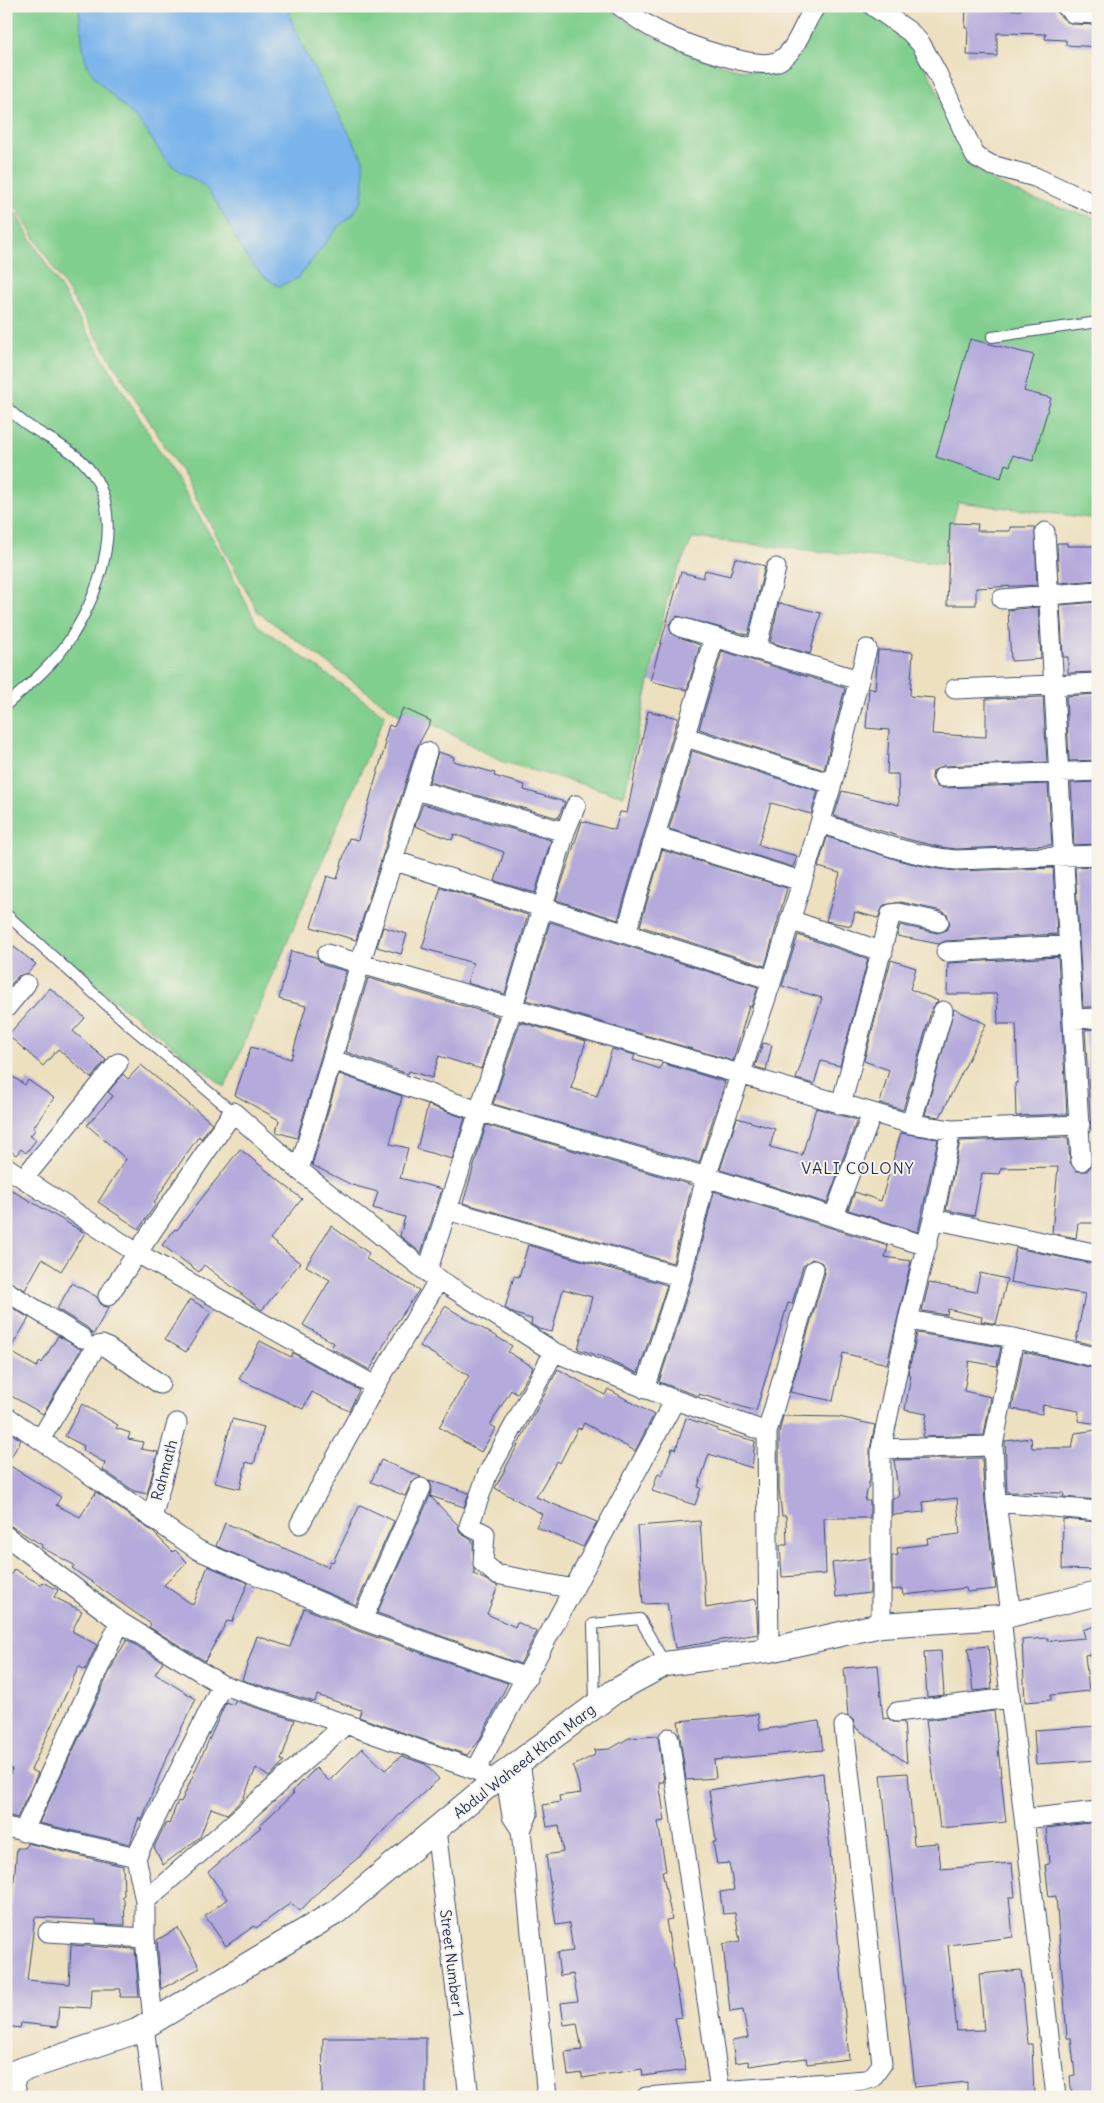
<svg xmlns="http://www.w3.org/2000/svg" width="1104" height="2103" viewBox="0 0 1104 2103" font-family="Delius,sans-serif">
	<rect width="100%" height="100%" fill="#f7f3e8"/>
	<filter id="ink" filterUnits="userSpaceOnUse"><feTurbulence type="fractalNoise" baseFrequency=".02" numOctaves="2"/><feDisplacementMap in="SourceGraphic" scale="10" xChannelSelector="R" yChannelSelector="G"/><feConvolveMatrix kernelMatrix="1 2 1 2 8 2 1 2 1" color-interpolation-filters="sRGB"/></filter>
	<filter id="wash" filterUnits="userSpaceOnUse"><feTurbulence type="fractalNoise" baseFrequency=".0096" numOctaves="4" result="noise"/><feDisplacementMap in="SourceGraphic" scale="20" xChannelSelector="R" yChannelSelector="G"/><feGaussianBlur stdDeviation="1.12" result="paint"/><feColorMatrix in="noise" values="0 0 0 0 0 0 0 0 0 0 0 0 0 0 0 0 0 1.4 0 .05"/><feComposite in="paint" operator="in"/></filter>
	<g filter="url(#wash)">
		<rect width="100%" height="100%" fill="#ede0bf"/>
		<path fill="#81cf8e" stroke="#4e7f76" d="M6 6H606C639 35 710 66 754 72 761 73 770 71 777 71 790 54 811 19 829 10 840 4 855 6 866 10 910 29 923 61 942 101 952 122 961 143 969 164 996 190 1061 209 1098 218V519L958 502 942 564 693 538 670 586 624 796 500 761 404 708 399 715 258 612 188 483 6 192Z
			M6 198 222 554 257 625 385 715 225 1087 6 916Z"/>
		<path fill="#7ab4eb" stroke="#4a72a4" d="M82 6H291L289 14 306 54 363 159 364 183 362 200 352 216 339 226 298 278 279 286C243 269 233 227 212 196 199 178 189 179 173 166 159 155 154 140 143 127 127 106 103 92 89 68 81 53 82 28 79 11Z"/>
		<g id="blocks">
			<path fill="#b4aadb" d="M1021 6H1055L1058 14 1066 21 1073 24 1098 25V47L1066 45V40L1045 39 1046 34 997 33V56L967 55 968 28H965L966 8 1021 10Z
				M970 339 1034 355 1024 391 1051 398 1033 461 1013 455 1010 466 1005 464 1001 478 936 457Z
				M950 523 978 524 977 531H1010V527H1035L1037 585 976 588V605H947Z
				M1057 543H1067V546H1098V580L1059 583Z
				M735 558 765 566 748 635 677 616 669 624 672 634 700 645 687 690 650 681 681 572 703 578 705 570 730 576Z
				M1098 602 1097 672 1068 673V657H1063L1060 605Z
				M779 603 821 613 810 654 770 642Z
				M1038 607 1041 659 1011 661 1008 610Z
				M878 650 913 652 910 696 935 698 932 734 986 737V699L1043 697 1047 762 943 766 933 771 932 778 937 787 943 788 1048 784 1052 845 956 849 940 847 907 839 834 816 842 791 899 805 898 774H887L889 730 866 728 869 688 875 690Z
				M722 651 845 688 824 770 699 729Z
				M1097 694 1098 760 1069 761 1066 696Z
				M403 708 431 721 416 749 356 940 311 927 327 876 337 879 349 838 358 840 386 743 384 742 389 725 394 727Z
				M648 711 678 718 618 920 556 900 582 821 615 830 620 812 627 813Z
				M692 751 818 791 811 814 771 803 758 845 797 856 793 867 669 829Z
				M438 752 454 757 453 761 495 773 494 776 525 785 524 790 565 802 558 818 429 782Z
				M1098 782V844L1074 845 1071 783Z
				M423 804 551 840 535 893 495 881 504 852 454 834 452 840 415 826Z
				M827 837 901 861 937 869 956 871 1053 868 1057 934 945 941 939 944 897 936 900 925 937 933 947 930 950 924 947 914 942 911 901 902 884 905 878 918 855 912 851 926 826 921 840 873 818 867Z
				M662 850 787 888 765 966 640 926Z
				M1098 866V1007H1083L1075 867Z
				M441 887 528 915 505 994 467 983 473 963 422 948Z
				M550 922 758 987 751 1007 749 1006 733 1061 526 1000Z
				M383 927 407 934 401 954 377 947Z
				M798 935 868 959 840 1066 821 1061 814 1084 796 1079 822 998 782 986Z
				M6 941 36 964 28 973 18 976 6 990Z
				M291 951 316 957 323 965 346 971 297 1138 276 1132 279 1120 235 1095 251 1047 291 1059 306 1006 279 999Z
				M1058 957 1067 1114 1016 1116 1015 1083H1018L1016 1024H998L997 994H947L948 963Z
				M891 960 916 968 910 989 938 1001 932 1008 903 1110 880 1103 889 1070 864 1061Z
				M368 978 498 1016 481 1069 439 1056 432 1078 409 1071 408 1074 346 1052Z
				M50 988 85 1018 73 1031 106 1060 91 1078 58 1049 43 1066 8 1035Z
				M954 1009 986 1024 940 1117 925 1115Z
				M520 1022 586 1041 571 1088 597 1096 612 1049 635 1055 633 1060 660 1069 662 1063 725 1082 699 1163 493 1104Z
				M1098 1029V1130H1091L1085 1030Z
				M763 1043 772 1045 766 1070 755 1067Z
				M141 1065 212 1123 201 1139 199 1136 169 1179 154 1203 156 1204 139 1229 98 1202 126 1159 87 1125 113 1096 108 1092 123 1074 128 1079Z
				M6 1072 25 1085 28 1080 54 1098 33 1128 35 1130 30 1136 36 1140 26 1153 21 1149 16 1155 6 1147Z
				M339 1074 402 1096 390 1144 408 1148 400 1178 442 1189 421 1253 400 1236 405 1217 373 1208 378 1192 352 1185 312 1165Z
				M428 1105 465 1118 452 1159 417 1149Z
				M816 1108 857 1120 827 1203 720 1170 737 1118 775 1129 770 1147 802 1155Z
				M486 1125 692 1185 673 1263 463 1203Z
				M901 1133 938 1139 918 1232 848 1210 855 1192 881 1201Z
				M1068 1137 1070 1162 1076 1171H1087L1091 1166 1092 1159H1098V1223H1078L1076 1238 1052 1233 1058 1167 1001 1168 1000 1174 982 1173 974 1216 946 1210 960 1141Z
				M240 1149 302 1199 270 1239 300 1263 262 1310 204 1265 199 1272 162 1245 175 1229 177 1230Z
				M6 1187 85 1233 61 1271 42 1259 25 1290 6 1280Z
				M714 1191 888 1246 885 1257 911 1261 887 1364 843 1353 833 1401 790 1392 825 1273 822 1263 812 1259 803 1266 792 1304 788 1303 756 1411 699 1394V1396L659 1382 692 1280Z
				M331 1226 369 1253 366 1259 419 1290 393 1328 370 1370 331 1348 334 1343 303 1325 330 1280 306 1266Z
				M528 1245 667 1285 638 1373 611 1362 612 1360 578 1349 592 1297 563 1289 552 1332 539 1329 531 1324 532 1319 515 1314 505 1308 514 1276 519 1277Z
				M1016 1248 1098 1265V1346L1076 1341 1085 1294 1010 1282Z
				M980 1273 1007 1279 996 1324 981 1321 982 1317 948 1309 947 1315 922 1311 929 1283 976 1292Z
				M72 1283 97 1297 102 1306 109 1307 93 1335 88 1328 57 1309Z
				M190 1299 211 1312 186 1352 165 1339Z
				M6 1304 29 1318 9 1351 37 1367 40 1361 42 1363 58 1336 81 1349 43 1414 6 1393Z
				M445 1306 512 1346 508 1352 533 1367 517 1394 511 1390 490 1425 496 1428 481 1452 439 1427 469 1376 420 1346Z
				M917 1333 1001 1347 997 1366 969 1361 964 1391 991 1397 984 1435 923 1437 927 1414 905 1410 911 1375 908 1374Z
				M260 1341 291 1357 293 1353 359 1390 349 1411 312 1392 303 1409 239 1379Z
				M1023 1352 1098 1369V1424L1078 1421 1079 1411 1043 1405 1042 1414 1012 1409Z
				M558 1369 605 1395 608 1389 654 1415 635 1451 584 1423 581 1429 578 1428 560 1463 557 1461 536 1497 597 1522 583 1547 536 1527 542 1514 495 1488Z
				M82 1404 118 1425 116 1428 130 1433 128 1439 143 1442 141 1449 158 1452 147 1494 134 1491 103 1470 105 1463 82 1450 84 1446 65 1436Z
				M783 1416 839 1417 875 1425 870 1449V1478L865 1501H870V1518H824L826 1574 782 1577 780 1545H787L786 1516H782L779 1489V1433Z
				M686 1418 718 1429 717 1431 755 1441 752 1468 709 1454 698 1487 701 1488 695 1505 652 1491 658 1473 662 1475 672 1448 676 1449Z
				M232 1419 264 1427 254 1464 246 1462 240 1489 215 1483Z
				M6 1430 21 1440 7 1464 61 1497 56 1505 80 1517 96 1492 153 1532 173 1552 175 1550 187 1562 164 1585 193 1605 208 1566 248 1583 232 1622 227 1621 205 1661 149 1627 151 1624 72 1568 74 1565 41 1547 42 1545 6 1523Z
				M1097 1430 1092 1460 1098 1461 1097 1500 1063 1497 1064 1493 1007 1492 1005 1441 1031 1438 1032 1448H1072L1075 1433Z
				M982 1458 985 1503 996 1589 967 1592 966 1588 903 1595 902 1589 892 1590V1556L898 1555 897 1548 928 1544 927 1538 960 1534 957 1498 923 1502 924 1512 892 1515V1498L899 1497 894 1460Z
				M381 1460 421 1477 411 1483 405 1496 371 1482Z
				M429 1480 469 1493 464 1507 430 1496 432 1487Z
				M430 1496 458 1525 460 1533 473 1541 474 1574 498 1586 487 1614 515 1627 517 1622 537 1632 520 1664 377 1613Z
				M360 1505 394 1521 356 1605 216 1546 225 1523 328 1567 330 1561 333 1562Z
				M1063 1519 1098 1522V1570L1062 1569Z
				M700 1521 706 1608 756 1599 758 1634 675 1648 667 1603 643 1604 637 1526Z
				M870 1558V1593L836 1597 832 1563Z
				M14 1569 41 1585 43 1582 58 1590 54 1597 82 1611 72 1631 97 1645 85 1670 79 1666 31 1770 38 1773 17 1818 6 1815V1783L12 1769 6 1767V1584Z
				M304 1608 358 1631 508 1683 479 1741 467 1755 359 1717 361 1710 317 1695 315 1702 242 1680 257 1636 290 1647Z
				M1098 1625V1667H1094L1090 1654 1085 1655 1089 1691 1051 1695V1700L1025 1702 1022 1640 1048 1638V1641L1085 1638 1083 1630Z
				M127 1640 163 1662 155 1674 196 1699 164 1763 141 1822 139 1817 130 1844 39 1823 117 1656Z
				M988 1646 992 1689 973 1691 968 1648Z
				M941 1651 944 1695 927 1697 924 1652Z
				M878 1665 883 1719 888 1718 893 1722H904L907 1763 856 1728 853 1720 848 1716 844 1668Z
				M235 1701 295 1720 281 1760 284 1761 269 1777 256 1768 243 1799 227 1814 211 1808 200 1837 163 1865 154 1847 166 1823 169 1824 178 1801 181 1802 226 1702 233 1705Z
				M994 1711 1006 1822 940 1828 926 1720Z
				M758 1714 760 1730 819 1721 823 1750 714 1760 716 1778 686 1780 678 1721Z
				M1098 1726V1760L1036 1764 1034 1730Z
				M658 1736 664 1782H659L665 1821 658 1822 666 1871H662L672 1919 666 1920 682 2017 675 2018 686 2070 643 2076 642 2069 582 2078V2073L568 2075 565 2052 582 2050 577 2023 564 2025 561 2003 578 2001 573 1974 560 1976 557 1953 573 1951 569 1923 556 1925 546 1855 563 1852 559 1825 547 1827 543 1805 560 1802 559 1796 581 1793 573 1766 595 1755 594 1750 610 1749 629 1738Z
				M362 1748 385 1770 401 1756 425 1764 439 1779 397 1817 363 1854 329 1881 300 1911 291 1903 256 1928 254 1926 226 1946 205 1916 227 1899 208 1872 261 1827 259 1826 294 1793 292 1792 316 1768 329 1781Z
				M823 1773 849 2059 807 2064 806 2058 749 2066 748 2061 735 2063 732 2041 748 2038 743 2010 730 2012 723 1944 740 1941 735 1913 723 1914 720 1892 734 1890 729 1863 717 1864 713 1842H716L709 1790Z
				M908 1773 914 1845 938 1843 941 1869 1012 1863 1015 1897H1009L1013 1937 948 1945 957 2031 984 2030 979 1974 1021 1970 1028 2044H1032L1034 2097H967V2082L915 2087 881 1775Z
				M1098 1822V1869H1094L1098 1897V2097H1072L1070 2076 1075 2075 1071 2038H1067L1056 1896 1049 1897 1045 1865 1049 1864 1046 1828Z
				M27 1843 123 1866 124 1895 122 1897 124 1900 125 1925 96 1924V1920L35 1917 27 1980 69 1984 71 1945 135 1949 139 1997H120L121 1989H92L91 2008 59 2006 57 2027 21 2023 20 2028 6 2026V1922H10L17 1848H25Z
				M178 1928 200 1968 161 1989 157 1940Z
				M323 2038H426V2097H322Z"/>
		</g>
	</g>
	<g filter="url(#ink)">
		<use href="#blocks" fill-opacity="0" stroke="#3a4a6d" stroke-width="1"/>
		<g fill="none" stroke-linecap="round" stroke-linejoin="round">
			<defs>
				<path id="service" d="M992 337 1098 322
					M6 406C26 430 60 440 83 462 130 510 101 591 70 639 53 665 29 685 6 705
					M6 914 131 1027 233 1112
					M595 1705 593 1624 640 1619 665 1664"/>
				<path id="minor" d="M620 6C633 16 647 26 662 33 685 44 753 70 776 62 797 54 803 22 816 6
					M873 6 910 32 921 44 937 73 975 156 991 165 1035 177 1098 206
					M1066 6 1073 13 1098 14
					M1045 532 1081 1161
					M1002 599 1098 591
					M680 627 859 680
					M756 650 776 568
					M955 689 1098 683
					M686 737 832 784
					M943 777 1098 771
					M416 790 565 832
					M820 823C864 837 909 856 956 860L1098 855
					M655 836 801 881
					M392 860 772 980
					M790 920 883 952
					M626 933 714 638
					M946 952 1068 945
					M327 954 911 1124 951 1130 1080 1125
					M6 1008 26 984
					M1073 1019 1098 1018
					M333 1060 478 1111 706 1177 927 1246
					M841 1105 891 914 899 913 939 922
					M911 1124 943 1011
					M6 1167 137 1253 375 1386
					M299 1170 360 964 427 752
					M24 1178 118 1063
					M447 1210 681 1277
					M834 1216 872 1113
					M933 1219 1098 1254
					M427 1272 512 1009 565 832 576 805
					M6 1291 82 1338
					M108 1296 233 1112 299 1170 427 1272 554 1352 675 1400 767 1432
					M908 1320 1014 1338 1098 1358
					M554 1352 487 1475 469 1526 485 1534 483 1563 496 1574 574 1589
					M645 1389 681 1277 706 1177 772 980 832 784 867 649
					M6 1416 198 1550 362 1620 527 1678
					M40 1440 96 1346 102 1345 108 1348 160 1384
					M881 1449 993 1446
					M996 1502 1098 1511
					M152 1518 177 1423
					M300 1524 369 1397 439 1279
					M6 1536 120 1622 222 1685 346 1724 476 1770 494 1781
					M1011 1614 996 1502 993 1446 1014 1338
					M1001 1617 1056 2097
					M362 1620 421 1488
					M881 1625V1449L908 1320 933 1219 951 1130
					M769 1650 767 1432 814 1270
					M897 1712 1010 1698
					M669 1738 720 2091
					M520 1763 528 1814 521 1830
					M476 1770 675 1400
					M505 1773 512 1816 521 1830 547 2097
					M1024 1819 1098 1811
					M6 1827 136 1857
					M436 1830 469 2097
					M23 1832 120 1622
					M145 1901 346 1724
					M48 1932 145 1938
					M153 2021 145 1938V1901L136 1857 222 1685
					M144 2026 153 2097
					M14 2074 17 2097
					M646 2097 865 2080 872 2078 882 2064 844 1726"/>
				<path id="tertiary" d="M6 2075 137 2031 336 1912 494 1781 615 1691 665 1664 769 1650 881 1625 1001 1617 1098 1593"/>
			</defs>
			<use href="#service" stroke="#3a4a6d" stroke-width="12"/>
			<use href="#minor" stroke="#3a4a6d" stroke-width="21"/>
			<use href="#tertiary" stroke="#3a4a6d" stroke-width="26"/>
			<use href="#service" stroke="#fff" stroke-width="10"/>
			<use href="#minor" stroke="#fff" stroke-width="19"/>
			<use href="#tertiary" stroke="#fff" stroke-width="24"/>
		</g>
	</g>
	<g text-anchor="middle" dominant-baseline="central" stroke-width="4" stroke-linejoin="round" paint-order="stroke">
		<g font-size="15" fill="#1b2f5e" stroke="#f7f3e8">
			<text transform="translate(164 1470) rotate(-75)">Rahmath</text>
			<text transform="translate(524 1761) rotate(-38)">Abdul Waheed Khan Marg</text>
			<text transform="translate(452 1963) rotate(83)">Street Number 1</text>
		</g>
		<g font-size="16" letter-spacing="1" fill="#1b2f5e" stroke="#f7f3e8">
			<text x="858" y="1168">VALI COLONY</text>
		</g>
	</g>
	<rect width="1104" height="2103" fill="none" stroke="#f7f3e8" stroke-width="25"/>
</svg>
